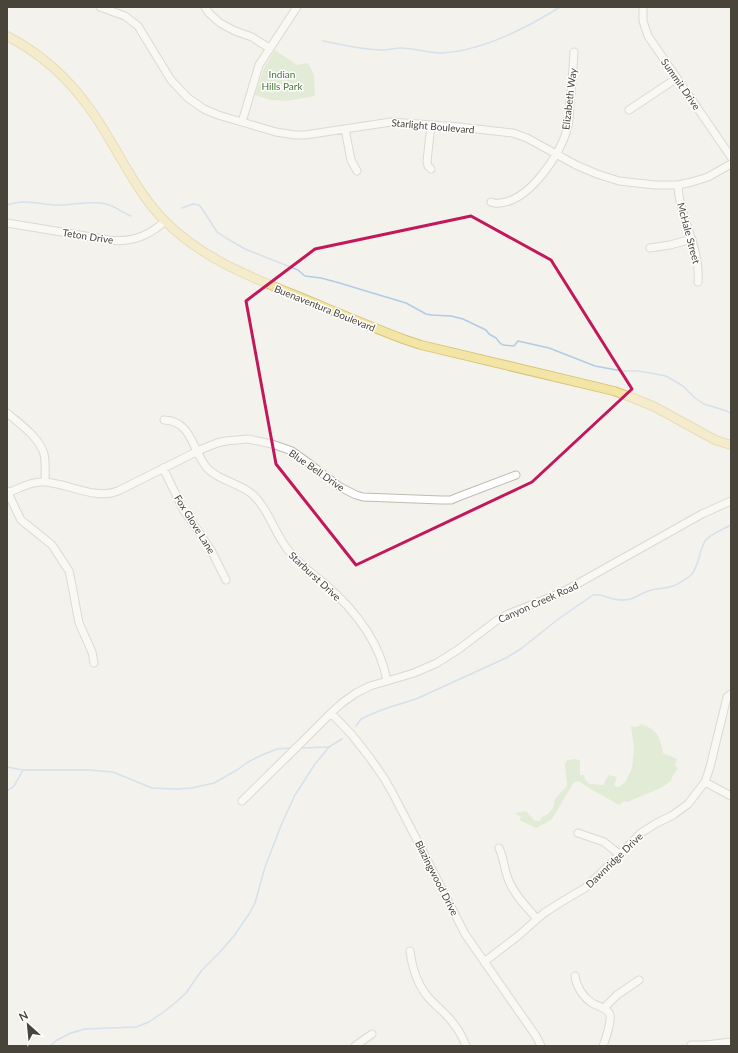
<svg xmlns="http://www.w3.org/2000/svg" width="738" height="1053" viewBox="0 0 738 1053" font-family="Lato,sans-serif">
	<rect width="100%" height="100%" fill="#f4f2ec"/>
	<path fill="#cce3ba" d="M275 50 297 65 308 63 314 75 315 96 287 101 271 100 255 95 264 68Z
		M641 724C658 730 660 737 663 753L677 759 675 766 678 768 671 779 672 780 661 788 627 802 625 801 619 805 589 788 578 781 575 782 572 785 552 819 546 823 536 828 519 820 521 817 515 813 526 811 535 821H540L542 817 548 814 553 808 555 799 567 786 565 764 567 760 576 759 580 761V775H584L585 780 590 784 604 785 605 781 609 775 617 777 614 786 619 787 626 781 632 768 634 749 631 726C636 728 638 727 641 724Z"/>
	<g fill="none" stroke-linecap="round" stroke-linejoin="round">
		<path stroke="#b0cce9" stroke-width="1.5" d="M323 41C342 45 363 50 383 50 389 50 395 48 401 48 415 48 427 53 441 53 482 51 525 29 560 7
			M7 205C25 198 41 205 59 205 73 205 93 200 106 204 115 206 123 213 131 216
			M182 208 193 204 199 205 203 210 217 232 226 238 245 249 298 270 305 276 321 278 336 282 406 303 426 314 431 315 451 316 463 319 486 330 489 334 496 338 500 343 503 345 514 346 518 341 549 348 595 366 622 371H639L666 376 683 386 695 398 704 404 727 411 731 414
			M356 726 361 719 374 713 387 708 416 699 506 658 522 648 557 620 593 595C603 593 610 600 620 600 633 601 637 595 648 591 656 588 665 589 673 586 679 584 686 579 691 575 699 567 699 551 705 541 710 534 724 529 731 525
			M302 748 329 747
			M7 767 23 770H89L113 772 152 788 177 789 192 788 214 783 237 770 248 762 262 755 277 749 291 748
			M7 791 14 786 23 770
			M50 1046 57 1040 71 1033 85 1029 136 1027 149 1022 165 1011 175 1003 186 993 202 970 220 952 234 936 240 927 249 914 255 903 265 867 282 823 295 795 315 764 329 747 342 739"/>
		<defs>
			<path id="minor" d="M100 7 125 16 138 26 171 80 188 98 204 109 218 115 276 132 295 135H305L391 122 459 127 513 133 527 138 576 165 597 174 619 181 655 185H678L692 182 708 177 731 164
				M205 7 209 13 220 23 235 31 252 37 269 48
				M643 7V21L648 36 731 157
				M629 110 677 78
				M242 122 259 65 297 7
				M431 125 427 161 428 166 431 169
				M345 129 351 160 357 171
				M678 185C679 218 701 247 698 282
				M491 202C494 203 497 204 500 203 529 201 561 154 567 129 570 120 570 110 570 101 572 85 573 69 574 52
				M7 223 110 240C132 243 149 236 165 221
				M650 248 670 245 692 239
				M7 413C20 424 39 437 44 454 46 463 45 473 45 482
				M164 420C193 421 192 452 208 469 220 481 239 483 252 494 268 508 275 534 288 550 298 563 311 573 324 583 354 609 380 641 387 681
				M163 468 183 509 211 550 226 580
				M7 491 21 520 52 545 69 571 71 580 79 623 92 652 94 663
				M8 493C18 489 29 482 41 482 65 481 94 501 118 491L202 449 217 443 226 441 248 439 272 444 292 451 310 464 340 487 356 495 363 497 441 500H451L458 497 516 475
				M331 713 352 735 370 758 384 778 392 792 417 840 465 934 536 1036 541 1046
				M705 782 731 796
				M242 801 303 741 331 713 342 703 356 693 370 686 414 673 437 663 459 649 496 621 506 615 561 593 702 514 731 501
				M578 833 604 842 619 854
				M499 848C504 858 504 870 509 881 515 896 527 907 537 919
				M410 951C412 967 418 985 428 997 432 1002 437 1006 441 1010 452 1020 461 1032 466 1046
				M484 962 518 936 544 913 563 901 585 888 600 874 641 833 655 824 673 815 688 804 705 782 710 767 727 697 731 694
				M575 976C576 986 583 997 592 1003 597 1006 608 1008 610 1015 611 1023 606 1038 603 1046
				M604 1008 617 995 639 980
				M691 1045H706L731 1042
				M355 1046 372 1034"/>
			<path id="major" d="M7 36C40 53 69 79 90 109 99 121 107 135 114 147 129 172 143 199 164 220 202 259 253 278 302 298 336 312 369 326 403 339L421 345 614 391 633 398 655 407 715 440 731 445"/>
		</defs>
		<use href="#minor" stroke="#bfbbaf" stroke-width="9"/>
		<use href="#major" stroke="#d7c477" stroke-width="10"/>
		<use href="#minor" stroke="#fff" stroke-width="7"/>
		<use href="#major" stroke="#f3e5a6" stroke-width="8"/>
	</g>
	<path d="M0 0H738V1053H0ZM471 216 551 260 632 389 532 482 356 565 276 464 246 301 315 249Z" fill="#f4f2ec" fill-opacity=".55" fill-rule="evenodd"/>
	<path fill="none" stroke="#c2185b" stroke-width="3" stroke-linejoin="round" d="M471 216 551 260 632 389 532 482 356 565 276 464 246 301 315 249Z"/>
	<g text-anchor="middle" dominant-baseline="central" stroke-width="3" stroke-linejoin="round" paint-order="stroke">
		<g font-size="10" fill="#457433" stroke="#fff">
			<text x="282" y="74">Indian<tspan x="282" dy="12">Hills Park</tspan></text>
		</g>
		<g font-size="10" fill="#48443a" stroke="#fff">
			<text transform="translate(681 84) rotate(55)">Summit Drive</text>
			<text transform="translate(569 99) rotate(-83)">Elizabeth Way</text>
			<text transform="translate(433 126) rotate(5)">Starlight Boulevard</text>
			<text transform="translate(689 233) rotate(75)">McHale Street</text>
			<text transform="translate(88 236) rotate(9)">Teton Drive</text>
			<text transform="translate(325 308) rotate(22)">Buenaventura Boulevard</text>
			<text transform="translate(317 470) rotate(35)">Blue Bell Drive</text>
			<text transform="translate(195 524) rotate(58)">Fox Glove Lane</text>
			<text transform="translate(315 576) rotate(43)">Starburst Drive</text>
			<text transform="translate(538 602) rotate(-24)">Canyon Creek Road</text>
			<text transform="translate(614 860) rotate(-44)">Dawnridge Drive</text>
			<text transform="translate(437 878) rotate(63)">Blazingwood Drive</text>
		</g>
	</g>
	<rect width="738" height="1053" fill="none" stroke="#48443a" stroke-width="16"/>
	<g transform="translate(28 1025) rotate(333)" stroke="#ffffff" stroke-width="3" paint-order="stroke">
	<path d="M0-3L7 15L0 10L-7 15Z" fill="#48443a"/>
	<text y="-6" font-size="11" font-weight="bold" text-anchor="middle" fill="#48443a">N</text>
	</g>
</svg>
